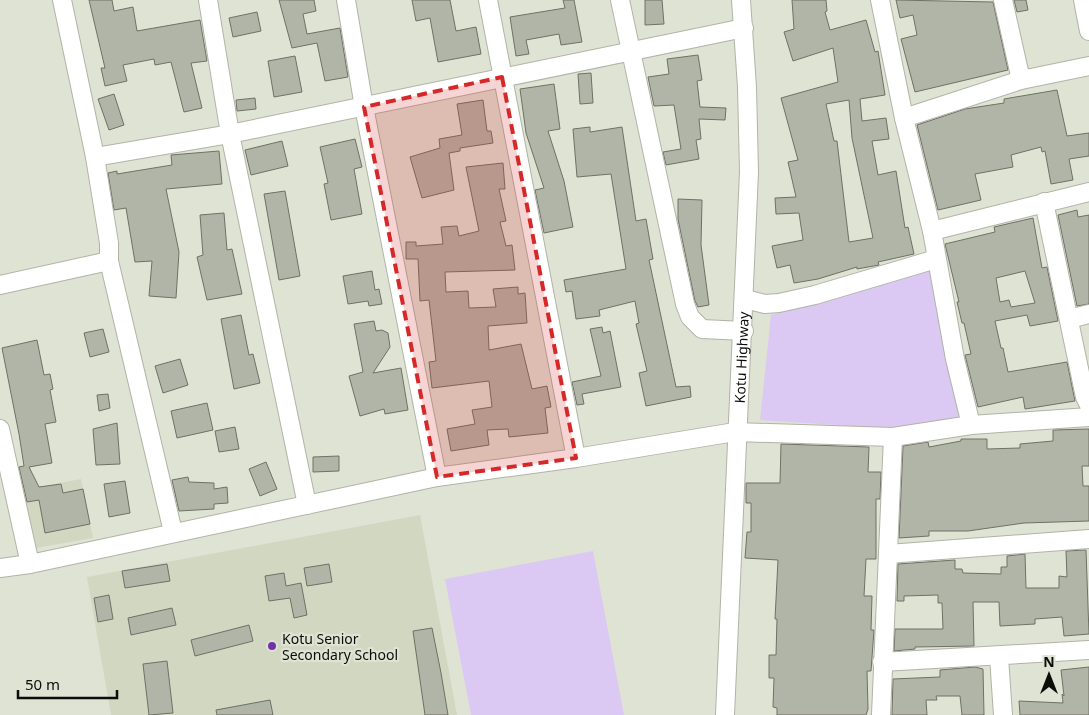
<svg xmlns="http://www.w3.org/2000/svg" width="1089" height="715" viewBox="0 0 1089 715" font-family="'Noto Sans',sans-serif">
	<rect width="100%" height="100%" fill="#dfe3d4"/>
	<path fill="#d1d7c1" d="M81 479 93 538 36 548 24 490Z
		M420 515 457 715H111L87 577Z"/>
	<path fill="#dbc9f3" d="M928 264 960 421 884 428 760 420 771 315Z
		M593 551 624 715H471L445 579Z"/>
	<path fill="#b1b5a7" stroke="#6e7164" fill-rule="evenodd" d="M89 0H112L114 11 133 7 137 31 200 20 207 61 191 63 202 108 184 112 171 62 155 65 154 59 123 65 127 81 105 86 101 68H105Z
		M279 0H314L316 11 303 14 307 34 340 28 348 77 325 81 317 43 292 48Z
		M412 0H450L456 31 476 27 481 54 438 62 430 18 416 21Z
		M563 0H574L582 42 561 45 559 34 526 40 529 54 516 56 510 17 565 8Z
		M645 0H662L664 24 645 25Z
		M792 0H826L827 11 825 12 830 30 866 20 875 52 878 51 885 95 860 99 862 121 886 118 889 139 872 141 878 175 896 171 905 228 908 227 914 254 878 262 879 265 857 269V267L818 279 794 283 790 265 777 268 772 246 803 240 799 213 776 214 775 198 796 197 788 162 798 160 781 98 838 82 833 48 793 61 784 32 794 29ZM849 100 852 138 873 238 849 242 837 141H834L826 104Z
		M896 0 993 2 1008 70 915 92 901 39 917 35 913 15 900 18Z
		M1014 0H1026L1028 10 1017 12Z
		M257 12 261 31 233 37 229 18Z
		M698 55 702 80 697 81 700 107 726 108 725 120 699 119 701 139 696 140 699 159 666 165 663 152 681 149 674 105 654 106 648 77 669 74 667 59Z
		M295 56 302 92 274 97 268 61Z
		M591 73 593 103 580 104 578 74Z
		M554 84 560 129 548 131 564 181 573 227 544 233 535 190 544 188 526 133 520 89Z
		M1057 90 1067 136 1089 133V156L1069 159 1073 180 1051 184 1045 151 1042 152 1041 147 1011 155 1013 167 975 174 981 200 938 210 917 125 965 109 1004 103V99Z
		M114 94 124 125 109 130 98 99Z
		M255 98 256 109 237 111 236 100Z
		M483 100 487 131H491L493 143 460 148V151L449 153 454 190 422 198 410 157 440 148 439 139 462 135 457 104Z
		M590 127V132L622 127 636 221 646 219 653 259 649 260 676 387 690 386 691 397 646 406 639 373 647 371 636 324 639 323 635 301 599 310 600 316 576 319 572 291 566 292 564 280 626 269 611 174 577 177 573 129Z
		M355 139 362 167 354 169 362 214 331 220 324 184 328 183 320 147Z
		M282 141 288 166 251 175 245 150Z
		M219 151 222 184 166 189 179 252 176 298 149 296 152 261 135 262 126 208 114 210 108 173 117 171V174L172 165 171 155Z
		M503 163 505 189H499L506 221 500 222 506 246 512 245 515 270 445 272 446 292 468 291 469 308 496 307 493 289 518 287V294L525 293 527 323 488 326 489 350 521 344 532 389 547 386 551 407 545 408 548 433 509 437 508 429 487 430 489 445 451 451 447 429 475 424 472 410 492 407 489 381 432 388 429 362 436 361 429 300 420 301 418 259H406V242H416V246L443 244 441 227 457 226 459 236 479 231 466 167Z
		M285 191 300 276 279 280 264 194Z
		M678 199 702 200 701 245 709 305 698 307 695 301 678 219Z
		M1077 210 1078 217 1089 215V304L1077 306 1058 215Z
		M224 213 227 250 232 249 242 294 207 300 197 257 203 255 200 215Z
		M1033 218 1042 268 1047 267 1058 321 1030 326 1027 315 995 321 1001 348H1003L1008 372 1067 362 1075 401 1025 409 1023 397 978 407 965 355 971 354 964 323H962L957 302H959L945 244 995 232 994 227ZM1025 271 1035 303 1011 307 1009 300 1000 302 996 278Z
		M372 271 375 290 379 289 382 304 369 306 368 301 348 304 343 276Z
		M241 315 249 355 253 354 260 383 234 389 221 319Z
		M374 321 376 331 382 330 388 333 390 347 373 373 401 368 408 410 385 414 384 409 360 416 349 376 363 372 354 324Z
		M602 327 603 333 610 331 621 387 582 394 584 404 577 405 572 382 601 376 590 329Z
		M103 329 109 352 90 357 84 333Z
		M37 340 44 375 50 374 53 389 50 390 56 422 45 424 52 463 29 467 39 487 61 484 63 493 83 489 90 524 45 533 39 500 27 502 19 467 24 466 19 434 2 348Z
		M180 359 188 385 163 393 155 366Z
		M108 394 110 408 99 411 97 395Z
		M207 403 213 430 177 438 171 411Z
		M117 423 120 464 96 465 93 429Z
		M235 427 239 449 219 452 215 431Z
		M1089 429V466H1082L1083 486H1089V521L1024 523 968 531H929V536L899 538 903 446 928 442 929 447 961 441V439H987V449L1020 448V444L1053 441V430Z
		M781 444 869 447 868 472H881L880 499H876V559H866L864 596H872L871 630H874L871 671H867L868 709 866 715H777V708L773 707 774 678H769V655H776L777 619H775L778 560 745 558 747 532H751V503H746V483H780Z
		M339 456V471L313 472V457Z
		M266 462 277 489 260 496 249 469Z
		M188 477 189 482 214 483V489L227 487 228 503 214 504V509L179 511 172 480Z
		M125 481 130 513 109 517 104 484Z
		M1086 550 1089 634 1064 636 1062 617 1035 619V624L1000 626 999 602H973L974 646 915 647V649L894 651 895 629H943L942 603H938V595L904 596V601H897L898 564 955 560V569H962L963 573 1001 574V567H1007V556L1025 554 1026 588H1059V576L1067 577 1066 551Z
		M167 564 170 581 125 588 122 571Z
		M329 564 332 582 307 586 304 568Z
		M284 573 286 586 301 583 307 615 294 618 290 598 269 601 265 576Z
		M109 595 113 619 98 622 94 598Z
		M172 608 176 625 131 635 128 618Z
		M249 625 253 641 195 656 191 640Z
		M432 628 441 673 448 715H425L413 631Z
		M167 661 173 713 149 715 143 664Z
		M975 667 983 669 984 715H962L960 696H936L937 700H926L927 715H892L893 679 940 677V670Z
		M1089 667V715H1020L1019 701 1063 703 1062 694 1064 696 1061 670Z
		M270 700 273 715H217L216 710Z"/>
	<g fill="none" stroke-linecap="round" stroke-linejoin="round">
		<defs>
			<g id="minor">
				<path d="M62 0 95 157 109 243V261L173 532"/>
				<path d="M208 0 230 134 307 505"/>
				<path d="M346 0 364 107 437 477"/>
				<path d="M488 0 576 458"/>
				<path d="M620 0 685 304 690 317 702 329 744 331"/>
				<path d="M880 0 904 118 932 231 955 359 971 425"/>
				<path d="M1003 0 1021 80"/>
				<path d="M1083 0 1089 31"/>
				<path d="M904 118 1021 80 1089 66"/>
				<path d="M95 157 230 134 744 28"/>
				<path d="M1044 202 1085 397 1089 405"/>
				<path d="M932 231 1089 192"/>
				<path d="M0 285 109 261"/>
				<path d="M745 299 765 304 779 303 815 295 936 259"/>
				<path d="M1069 319 1089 314"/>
				<path d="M0 429 30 564"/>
				<path d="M888 554 1089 539"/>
				<path d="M0 568 30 564 437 477 576 458 735 432 893 437 971 425 1089 417"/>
				<path d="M999 657 1003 715"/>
				<path d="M882 662 1089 650"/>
				<path id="s1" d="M725 715 749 172 747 87 741 0"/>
				<path d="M881 715 893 437"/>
			</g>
		</defs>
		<use href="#minor" stroke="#b0b4a6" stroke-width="20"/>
		<use href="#minor" stroke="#fff" stroke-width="18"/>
	</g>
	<path fill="#d62828" fill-opacity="0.2" stroke="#d62828" stroke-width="4" stroke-dasharray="10 6" stroke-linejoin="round" d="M502 77 576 458 437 477 364 107Z"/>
	<circle fill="#7233a8" stroke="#dfe3d4" stroke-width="2" cx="272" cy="646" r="5"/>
	<g text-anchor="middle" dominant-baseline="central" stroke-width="4.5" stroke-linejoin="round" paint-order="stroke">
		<g font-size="14" fill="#0b0d08" stroke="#dfe3d4">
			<text stroke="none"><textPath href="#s1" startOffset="358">Kotu Highway</textPath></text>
		</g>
		<g font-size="14" fill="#0b0d08" stroke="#dfe3d4" text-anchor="start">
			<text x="282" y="638">Kotu Senior<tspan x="282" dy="16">Secondary School</tspan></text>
		</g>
	</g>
	<g transform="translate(1049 675)" stroke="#dfe3d4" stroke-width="4" paint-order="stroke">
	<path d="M0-4L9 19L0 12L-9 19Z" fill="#0b0d08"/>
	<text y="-8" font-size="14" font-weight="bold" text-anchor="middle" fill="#0b0d08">N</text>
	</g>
	<path d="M18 690v8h99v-8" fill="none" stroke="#0b0d08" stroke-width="2.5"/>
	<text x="25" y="690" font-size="15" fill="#0b0d08" stroke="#dfe3d4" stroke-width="4" paint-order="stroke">50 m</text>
</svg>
